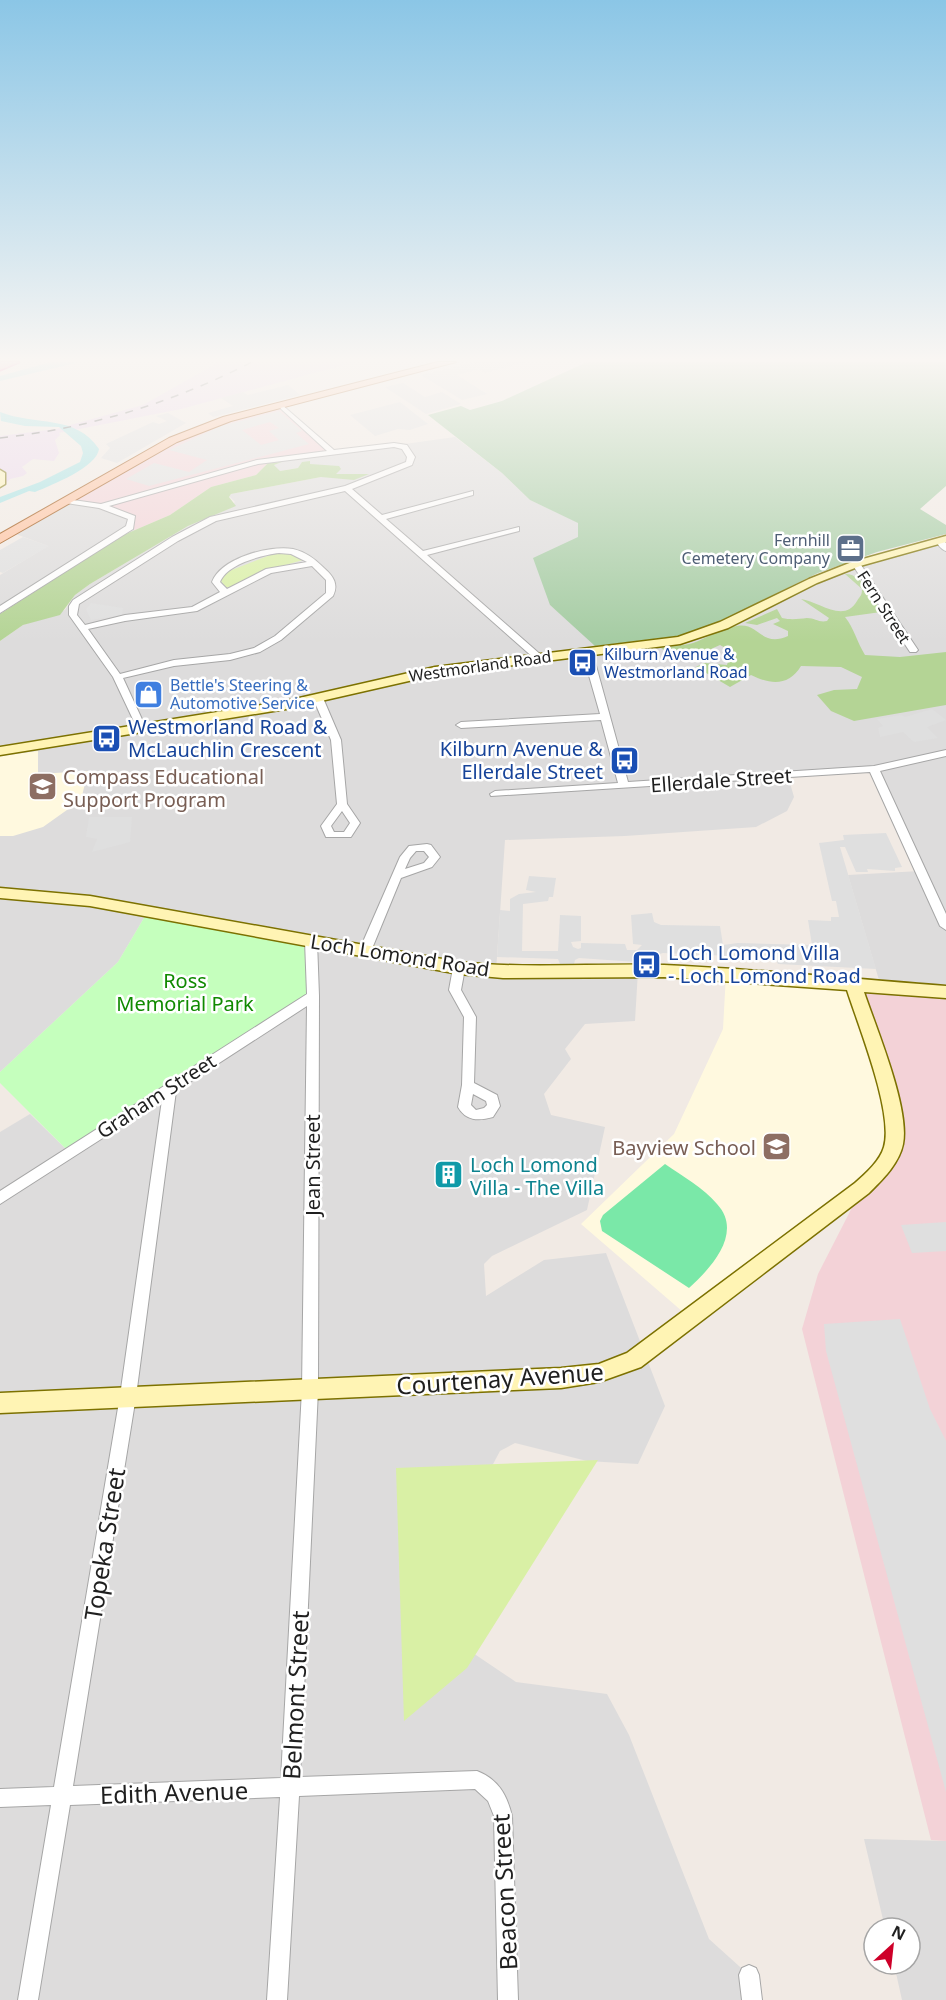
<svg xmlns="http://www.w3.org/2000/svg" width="946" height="2000" viewBox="0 0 946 2000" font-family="'Noto Sans',sans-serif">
	<rect width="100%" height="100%" fill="#f1eae4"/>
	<path fill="#dddcdc" d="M455 437 502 473 530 500 579 523V537L550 605 594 643 597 650 680 640 842 568 946 539V992L881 987 848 875 920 871 874 769 788 776 794 797 787 811 756 827 625 836 505 840 496 971H638L635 1021 585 1024 565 1049 571 1059 544 1094 551 1115 605 1127 587 1210 492 1256 484 1264 486 1296 544 1260 606 1253 665 1406 638 1464 587 1461 515 1443 500 1451 460 1526 470 1651 516 1682 607 1694 629 1735 709 1939 749 1975 762 2000H0V1132L30 1114 69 1152 148 911 118 962 0 1072V641L23 625 65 610 75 595 90 584 188 526 228 509 235 502 229 496 231 494 321 477 335 476 344 479 361 474H336L339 466H316L310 464V461L298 468 279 471 274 465 280 463H268Z
		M69 501 101 506 128 516 130 527 135 530 0 614V575L48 546 13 533Z
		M864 1839 946 1841V2000H902L894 1964H910V1928H885Z"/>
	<path fill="#f3d2d7" d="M281 406 332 452 268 463 256 475 211 487 170 515 135 530 130 527 133 521 101 506 69 501 191 432Z
		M853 984 946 992V1841L931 1840 802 1329 818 1274 862 1188Z"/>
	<path fill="#ebd6eb" d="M219 362H355L181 409 59 433 60 435 55 440 59 453 54 461 33 459 22 467 27 473 23 476 10 479 0 489V436L56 429 143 405Z"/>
	<path fill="#fff9df" d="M38 751V774L88 771 81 800 43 827 13 836H0V756Z
		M726 974 853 984 890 1103 885 1164 690 1318 581 1224 674 1134 723 1029Z"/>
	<path fill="#d9f0a5" d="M278 552 293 553 303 560 275 568 231 587H226L221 581 224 573Z
		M598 1460 467 1668 404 1721 396 1468Z"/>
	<path fill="#b4d495" d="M310 461V464L339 466 341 469 336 474H369L354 480 321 477 231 494 229 497 236 506 188 526 90 584 75 595 60 615 23 625 0 641V614L121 536 170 515 211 487 256 475 268 463 282 462 274 465 280 471 298 468 302 462Z
		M845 574C862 573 874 599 881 612L845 617C854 628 857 642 865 655L900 657 946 652V705L854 721 831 711 817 695 834 690 857 689 862 677 841 667 801 666C789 686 771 685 751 675L730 687 696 667 704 663 727 665 731 651 720 645C697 655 683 665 661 648 671 646 683 646 693 643 707 638 722 628 737 626 759 622 761 648 788 636V631L773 624 780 621 777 618 757 625 745 623 777 609 782 618C791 620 798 619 807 618 815 618 819 623 827 621L829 618 801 599C818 601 844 624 857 601 860 596 862 596 862 589Z"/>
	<path fill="#a5cca3" d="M587 362H946V486L920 509 946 525V534L877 552 818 573 708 627 679 636 595 646 550 605 533 558 578 537V523L530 500 502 473 428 415 461 406 470 410 502 401Z"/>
	<path fill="#c5ffbd" d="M148 911 311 941 313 996 69 1152 0 1083V1072L118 962Z"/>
	<path fill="#7ae8a8" d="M665 1164C682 1176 704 1188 717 1204 744 1233 710 1269 689 1288L602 1231 600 1221 603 1215Z"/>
	<path fill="#dfdfdf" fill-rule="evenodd" d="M475 362H526L485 373 479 369 457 375 487 394 462 400 421 375Z
		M403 383 425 397 442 392 461 404 426 414 385 387Z
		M288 385 300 395 213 417 208 413 233 406 221 398 243 392 248 395Z
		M400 402 428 424 410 430 398 429 375 436 350 415Z
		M279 411 302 431 296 433 309 444 149 486 126 479 154 463 189 472 207 460 169 450 221 426ZM270 422 279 428 269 431 279 440 261 445 242 430Z
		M168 413 186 423 117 463 101 458 110 448 106 444 153 422 159 424 167 421 156 416Z
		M23 537 49 546 3 573 0 572V550Z
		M91 603 123 608 122 615 91 620 86 609Z
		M932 709 946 720 927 727 938 738 914 742 903 732 880 737 878 728 883 726 877 719 901 715 905 717Z
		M89 817H132L130 842 92 852 97 839 86 837Z
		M886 833 902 867 895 868V871L867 869 868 872H856L845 847H840L876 969 778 964 775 958 663 953 653 956 651 963 579 958 575 960 574 964H560L558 959 497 957 500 910 510 911V899L519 894 536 892 526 890 529 876 556 878 553 897H549L548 901 523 904 522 951H558L560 915 581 916V941L571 942 573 947 578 949 581 948V943L625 944 627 950H637L642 945 633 944 631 915 652 913 654 922 661 925 720 926 723 945 738 943 812 945 808 920 831 921V917H839L836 901H832L819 843 844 840 843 835Z
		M946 1222V1251L912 1253 901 1225Z
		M900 1319 930 1409 946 1441V1792L826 1351 824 1324Z"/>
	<path fill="#a0e1e3" d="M51 362H80L0 381V376Z
		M0 412C35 426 76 414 99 449 97 467 52 485 35 492L29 491 0 503V497L40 482 80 462 83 453 81 446 59 427 25 426 1 421Z"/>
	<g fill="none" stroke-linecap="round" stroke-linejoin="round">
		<defs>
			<path id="street" d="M281 404 334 450 394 443 407 445 415 457 412 465 352 489 382 515 473 491V495L386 519 423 551 519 527V531L427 555 541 655V659H535L345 491 216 521 178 541 79 604 77 615 85 625 125 615 192 607 220 592 212 582C221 558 269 545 293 549 306 552 315 559 324 568 333 576 339 584 333 596L281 640 260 652 230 660 174 666 123 678 146 728 141 731 138 730 113 677 69 615V606L73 600 172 537 210 517 345 486 406 462 407 457 402 449 394 447 258 464 109 506 135 516 133 529 0 613V606L126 526 128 519 99 508 66 503V499L101 504 257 460 327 451 279 407 278 406ZM279 553 291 554 307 562 266 569 227 589 220 582C227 564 262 555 279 553ZM312 566 326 580V593L275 636 254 648 230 654 174 660 120 674 88 629 125 621 197 611 271 573Z
				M937 539H943L946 543V551C942 550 935 543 937 539Z
				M853 562H859L918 650 916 652H910L852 564Z
				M587 648 592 651 628 782 874 766 946 750V756L880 771 946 914V930L940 926 870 772 491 796 490 794 495 791 618 783 601 720 461 728 456 725 461 722 600 714 582 651Z
				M318 695 323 698 341 740 347 804 360 823 351 837H326L321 826 337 804 331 740 313 698ZM342 811 350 823 344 832H334L331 826Z
				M427 844 431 845 440 857 432 867 401 878 371 951 369 954H361L359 951 400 857 409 846ZM416 851H424L429 857 424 863 405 869 410 858Z
				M311 937 317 941 319 996 318 1390 300 1777 477 1771C498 1779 507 1795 512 1816L518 2000H498L494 1816 488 1801 475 1789 299 1796 287 2000H267L280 1797 70 1805 38 2000H18L51 1805 0 1807V1789L54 1787 120 1396 162 1100 0 1204V1191L164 1086 165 1083 171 1081 307 994 305 941ZM307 1006 302 1390 281 1778 73 1786 136 1396 176 1091Z
				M459 964 465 968 461 990 476 1017 474 1083 497 1095 500 1106 493 1117C478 1121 466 1121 458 1107L462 1085 464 1017 449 990 453 968ZM473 1094 486 1101 487 1105 484 1108 476 1110 471 1105Z
				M749 1965 756 1968 759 1975 762 2000H742L739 1975 742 1968Z"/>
			<path id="secondary" d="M0 470 5 473V484L0 487Z
				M946 536V542L860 566 817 583 728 628 680 644 435 675 286 709 0 755V747L286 701 435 667 678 637 720 622 809 579 852 562Z
				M0 888 90 896 459 962C527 969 596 963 664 965 758 969 852 979 946 986V998L864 992C876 1028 910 1108 903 1144 899 1164 882 1180 869 1193L641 1367 599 1382 561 1388 0 1413V1393L561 1368 599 1364 627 1353 855 1183C866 1173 880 1161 884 1147 894 1113 858 1025 847 990L664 977 503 978 459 974 90 906 0 898Z"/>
			<path id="primary" d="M438 362H456L231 421 177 442 0 543V534L169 438 223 417Z"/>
			<path id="highway" d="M0 362H19L0 370Z"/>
		</defs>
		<use href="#street" stroke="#a6a6a6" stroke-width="2"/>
		<use href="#secondary" stroke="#7c7100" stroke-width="3"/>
		<use href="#primary" stroke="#9a4900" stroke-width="2"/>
		<use href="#highway" stroke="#ed1389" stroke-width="3"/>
		<use href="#street" fill="#fff" fill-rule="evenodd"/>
		<use href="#secondary" fill="#fff4b4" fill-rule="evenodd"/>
		<use href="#primary" fill="#ffc09b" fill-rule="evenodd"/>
		<use href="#highway" fill="#f084ae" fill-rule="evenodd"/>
		<path stroke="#6d6d6d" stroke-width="1.5" stroke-dasharray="8 8" stroke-linecap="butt" d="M0 438C90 428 172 403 252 362"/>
	</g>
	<linearGradient id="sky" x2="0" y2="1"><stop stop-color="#8bc6e6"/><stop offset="0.56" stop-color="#f9f6f3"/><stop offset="1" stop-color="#f9f6f3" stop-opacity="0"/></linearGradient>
	<rect width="946" height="642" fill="url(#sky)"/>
	<defs>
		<symbol id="office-square" viewBox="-11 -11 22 22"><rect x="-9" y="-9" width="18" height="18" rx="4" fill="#5c6f8a" stroke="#fff"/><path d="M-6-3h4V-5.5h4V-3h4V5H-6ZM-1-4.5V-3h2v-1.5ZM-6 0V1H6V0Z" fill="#fff"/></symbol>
		<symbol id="bus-square" viewBox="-11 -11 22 22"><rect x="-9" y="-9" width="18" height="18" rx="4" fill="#1a4fb4" stroke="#fff"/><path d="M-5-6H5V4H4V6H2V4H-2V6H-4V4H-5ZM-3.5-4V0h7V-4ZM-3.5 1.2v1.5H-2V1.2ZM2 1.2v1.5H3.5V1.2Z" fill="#fff"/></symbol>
		<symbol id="shop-square" viewBox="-11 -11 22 22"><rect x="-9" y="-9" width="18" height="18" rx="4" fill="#3f7fe0" stroke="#fff"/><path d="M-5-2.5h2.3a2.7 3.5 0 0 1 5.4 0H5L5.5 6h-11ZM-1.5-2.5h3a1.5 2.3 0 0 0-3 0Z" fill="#fff"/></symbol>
		<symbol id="school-square" viewBox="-11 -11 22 22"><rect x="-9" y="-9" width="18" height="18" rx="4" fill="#8d6e63" stroke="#fff"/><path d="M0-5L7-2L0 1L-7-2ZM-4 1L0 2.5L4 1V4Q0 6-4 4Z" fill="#fff"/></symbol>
		<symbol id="building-square" viewBox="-11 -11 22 22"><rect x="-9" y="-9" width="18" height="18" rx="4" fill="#0f9aa8" stroke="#fff"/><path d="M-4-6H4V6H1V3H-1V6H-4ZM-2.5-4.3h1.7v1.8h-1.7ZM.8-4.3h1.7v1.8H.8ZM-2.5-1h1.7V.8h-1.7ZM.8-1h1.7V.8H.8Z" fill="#fff"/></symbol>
	</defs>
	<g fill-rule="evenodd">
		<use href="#office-square" x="834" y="532" width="33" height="33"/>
		<use href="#bus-square" x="566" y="646" width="33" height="33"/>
		<use href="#shop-square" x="132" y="678" width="33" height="33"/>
		<use href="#bus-square" x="90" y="722" width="33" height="33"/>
		<use href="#bus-square" x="608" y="744" width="33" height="33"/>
		<use href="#school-square" x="26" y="770" width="33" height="33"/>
		<use href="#bus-square" x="630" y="948" width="33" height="33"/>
		<use href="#school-square" x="760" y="1130" width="33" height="33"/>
		<use href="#building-square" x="432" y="1158" width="33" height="33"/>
	</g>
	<g text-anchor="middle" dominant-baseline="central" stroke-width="5" stroke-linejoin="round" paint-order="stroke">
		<g font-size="16" fill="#4e5e75" stroke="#fff" text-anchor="end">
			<text x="830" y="540">Fernhill<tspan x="830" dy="18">Cemetery Company</tspan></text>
		</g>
		<g font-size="16" fill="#1f1f1f" stroke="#fff">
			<text transform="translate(884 607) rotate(57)">Fern Street</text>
			<text transform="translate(480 666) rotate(-8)">Westmorland Road</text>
		</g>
		<g font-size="16" fill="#164399" stroke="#fff" text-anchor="start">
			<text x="604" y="654">Kilburn Avenue &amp;<tspan x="604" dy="18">Westmorland Road</tspan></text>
		</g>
		<g font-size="16" fill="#366cbe" stroke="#fff" text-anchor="start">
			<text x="170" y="685">Bettle's Steering &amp;<tspan x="170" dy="18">Automotive Service</tspan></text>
		</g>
		<g font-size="20" fill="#164399" stroke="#fff" text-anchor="start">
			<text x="128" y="726">Westmorland Road &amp;<tspan x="128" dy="23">McLauchlin Crescent</tspan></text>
			<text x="603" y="748" text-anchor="end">Kilburn Avenue &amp;<tspan x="603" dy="23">Ellerdale Street</tspan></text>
			<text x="668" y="952">Loch Lomond Villa<tspan x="668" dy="23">- Loch Lomond Road</tspan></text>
		</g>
		<g font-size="20" fill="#785e54" stroke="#fff" text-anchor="start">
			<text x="63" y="776">Compass Educational<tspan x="63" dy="23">Support Program</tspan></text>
			<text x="756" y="1147" text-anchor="end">Bayview School</text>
		</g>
		<g font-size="20" fill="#1f1f1f" stroke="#fff">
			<text transform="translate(721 780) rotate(-4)">Ellerdale Street</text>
			<text transform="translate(400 955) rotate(9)">Loch Lomond Road</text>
			<text transform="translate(156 1096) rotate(-33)">Graham Street</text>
			<text transform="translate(312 1165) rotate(-90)">Jean Street</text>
		</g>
		<g font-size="20" fill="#108a00" stroke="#fff">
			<text x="185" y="980">Ross<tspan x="185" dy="23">Memorial Park</tspan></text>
		</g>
		<g font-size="20" fill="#0d838f" stroke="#fff" text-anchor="start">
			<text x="470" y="1164">Loch Lomond<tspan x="470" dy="23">Villa - The Villa</tspan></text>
		</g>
		<g font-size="24" fill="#1f1f1f" stroke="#fff">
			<text transform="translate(500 1378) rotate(-4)">Courtenay Avenue</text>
			<text transform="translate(104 1544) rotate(-81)">Topeka Street</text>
			<text transform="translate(295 1695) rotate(-87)">Belmont Street</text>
			<text transform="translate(174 1792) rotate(-2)">Edith Avenue</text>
			<text transform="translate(504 1892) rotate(-93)">Beacon Street</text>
		</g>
	</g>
	<g transform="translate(892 1946) rotate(27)"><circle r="28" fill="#ffffff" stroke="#a5a5a5" stroke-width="1.5"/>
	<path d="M0-4.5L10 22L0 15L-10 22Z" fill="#ce0029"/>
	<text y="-9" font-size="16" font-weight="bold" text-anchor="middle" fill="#1f1f1f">N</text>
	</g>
</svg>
